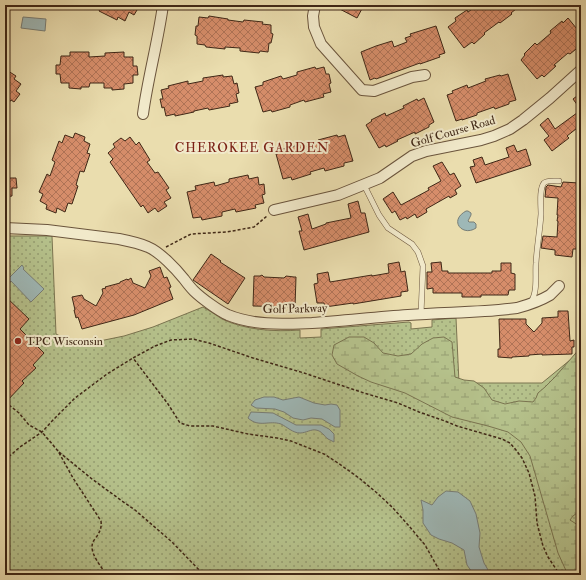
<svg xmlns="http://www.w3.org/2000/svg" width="586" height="580" viewBox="0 0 586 580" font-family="'IM FELL Double Pica',serif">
	<defs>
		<pattern id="grass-dots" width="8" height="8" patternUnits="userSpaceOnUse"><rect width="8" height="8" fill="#b5c18b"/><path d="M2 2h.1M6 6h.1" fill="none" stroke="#959d71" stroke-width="1.8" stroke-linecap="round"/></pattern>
		<pattern id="wetland-marsh" width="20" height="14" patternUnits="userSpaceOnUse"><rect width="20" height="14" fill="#b5c18b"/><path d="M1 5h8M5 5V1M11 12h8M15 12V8" fill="none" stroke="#959d71"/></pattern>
		<pattern id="building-cross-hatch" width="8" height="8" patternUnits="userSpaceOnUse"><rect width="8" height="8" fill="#d68d6a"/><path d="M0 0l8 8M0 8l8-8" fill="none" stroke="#af7356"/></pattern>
	</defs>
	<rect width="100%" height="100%" fill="#eaddae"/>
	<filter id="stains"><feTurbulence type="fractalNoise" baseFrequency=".005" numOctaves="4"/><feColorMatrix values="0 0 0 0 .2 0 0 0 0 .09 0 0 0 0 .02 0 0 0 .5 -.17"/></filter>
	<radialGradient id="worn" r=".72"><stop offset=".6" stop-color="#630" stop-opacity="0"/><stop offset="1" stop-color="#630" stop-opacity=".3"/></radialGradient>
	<path fill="url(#grass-dots)" stroke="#7a7450" d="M5 236H52L56 334 62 337 61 343 80 345 124 336 153 327 203 307C210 311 216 315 222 319 245 330 274 332 300 330V338L321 337V329L409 322 411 323V329L432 327V320L456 318 459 383H542L581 351V575H5Z"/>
	<path fill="url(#wetland-marsh)" stroke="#7a7450" d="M349 337H364L374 343 383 353 398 356 411 354 422 344 433 338 444 337 452 342 455 377 464 380 474 381 484 388 492 400 505 404 519 401 533 402 536 398 538 393 545 387 555 377 581 347V510L573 516 570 520 581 527V575H568L558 553 530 456 521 442 508 432 488 426 452 417 405 393 371 382 358 376 337 364 332 355 334 345Z"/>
	<path fill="#9eb8b7" stroke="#787e77" d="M23 17 46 19 45 31 21 28Z
		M466 211H468L471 213V215L468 221 469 222H474L476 224V228C463 237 448 221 466 211Z
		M22 265 24 268 23 269 44 289 31 302 11 281 10 282 7 280Z
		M264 397H274L283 400 299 397 314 403 325 405 331 404 337 405 340 410V427H335L322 419 311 418 303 420 293 418 284 412 275 409 256 408 251 405 255 400Z
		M251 412 273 413 296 425H321L329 429 334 434V442C332 441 330 440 328 439 324 436 322 431 316 430 311 429 306 433 300 433 293 433 287 427 281 424 269 420 259 428 248 418Z
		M446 491 458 492 470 501 476 514 480 533 479 547 484 563 491 575H474L467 565 464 550 452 543 439 539 431 535 423 523V510L421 500 432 505 438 497Z"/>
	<path fill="url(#building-cross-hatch)" stroke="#3f2716" d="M102 5H140L134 15 129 12 125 21 118 17 117 20 99 11Z
		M332 5H364L357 18Z
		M478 5H521L511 13 512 14 500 23 499 22 484 33 485 34 474 44 472 42 464 48 448 27 456 21 455 18 467 10 468 12Z
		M209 16 228 19V20L243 22 244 20 263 22 262 24 271 25V33L273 34 271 43H269L268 52 260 51 259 53 240 51V48L225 47V49L206 47 205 45 197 44V36L195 35 196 26H198L199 17 208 18Z
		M568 18 581 34V45L570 54 568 53 554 65 556 66 544 77 542 75 537 79 521 60 525 55 524 54 535 43 537 45 551 33 550 31 562 21 563 23Z
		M436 26 445 53 439 55 440 57 420 64V63L376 79 375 78 370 80 361 52 376 46 392 41 394 47 407 42 405 38 411 36 410 34Z
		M70 52H89V57L105 56V53L124 52V57H133V66H137L138 75H133V83L124 84V89L112 90V88H104V83H90L89 87H81V89L69 88V83H61L60 74H56V65H60L61 56H70Z
		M315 67 316 69 324 67 326 74H329L331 83 329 84 331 92 323 94 324 97 305 102 304 100 290 105V107L272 112 271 110 263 112 255 87 263 85V82L281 76 283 79 297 75V72Z
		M5 69 16 76 14 79 21 84 16 91 20 94 14 102 11 100 5 108Z
		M508 74 516 100 509 102V104L495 109 494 107 477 113V115L462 120V119L456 121 447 95 453 93 452 91 467 85 468 88 486 81 485 79 500 75 501 76Z
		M223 75V77L232 76 234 84 237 83 239 93 236 94 238 102 229 104 230 106 209 110 208 108 194 111V112L175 116V114L166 116 164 107 162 108 160 99H163L161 90 169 88 168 86 188 81V84L203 81V78Z
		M581 93V110L573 99Z
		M424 98 434 122 429 125V127L415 134V132L397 140 398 141 386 147 385 145 379 148 366 125 372 121 371 120 385 113 386 116 404 108 403 106 417 99 418 101Z
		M581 110V125L567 136 569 138 552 151 544 140 549 136 540 125 548 118 555 129Z
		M75 133 85 137 84 141 90 144 87 153 90 154 84 172 80 171 76 185 78 186 72 204 68 203 65 212 57 208 56 213 46 209 47 205 40 201 43 194 39 192 47 174 50 176 55 162 52 160 59 141 62 143 65 135 73 138Z
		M337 135 338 137 345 135 353 161 344 163V166L325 171 324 168 310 172 311 174 292 180 291 177 283 179 276 154 284 152 283 149 303 144 304 147 318 143V140Z
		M130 137 136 145 139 142 150 160 147 162 155 173 158 172 169 188 166 190 171 198 164 202 167 206 158 212 155 208 148 213 143 205 141 207 110 162 113 159 108 153 115 147 113 144 121 138 125 141Z
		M514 145 517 152 526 149 531 165 476 183 470 167 475 166 473 160 482 157 485 165 509 157 506 148Z
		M442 162 450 175 454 173 461 186 455 190 457 194 450 198 449 196 426 209 427 212 417 218 415 214 407 219 406 217 400 220 395 211 392 213 383 199 393 192 401 205 429 190 428 188 441 181 433 166Z
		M248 175 249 179 258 177 259 185 264 184 265 194 262 195 264 203 255 205 256 208 236 212 235 209 222 212V216L202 220 201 217 193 218 187 192 196 190 195 186 214 182 215 186 229 182V179Z
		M5 178H16L17 188H12V196L5 197Z
		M563 182 579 183 578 191H581V214L578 249H573L572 257 555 255V250L541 248 543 236 557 237 558 221H557L558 215H557L558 198 545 197 546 187 548 185 561 187Z
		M358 201 361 213H365L369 232 304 250 299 231H302L298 217 308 214 312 229 326 224V223L351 218 348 204Z
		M211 254 221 261 220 262 245 278 228 304 193 280Z
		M399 262 401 272 405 271 408 291 401 292V296L353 304V303L325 307 324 303H317L314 284 318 283 317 274 328 272 330 282 372 275V276L389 273 388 264Z
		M441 262 442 271H448V273H492V271H501V263H511V273L515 274V290H509L508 295H481V297H462V293H433V288L427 289V272H432L431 263Z
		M160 267 164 278 167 277 171 287 169 288 173 299 134 315 82 329 78 317 76 318 74 310H75L72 297 82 295 84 299 96 306 103 293 102 289 106 288 105 287 120 283V282L127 279 128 280 131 278 133 283 145 288 151 276 149 271Z
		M262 275 264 277 284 278 286 276 294 277H296L295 307 253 306 254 276H260Z
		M5 296 29 319 20 329 44 353 33 365 36 368 22 381 24 383 5 403Z
		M558 311H568L570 341 574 340V347H572V354L542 355V354L529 355V356L512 357V358L498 357V349H500L499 319H526V324L534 332 542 323V318L558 317Z"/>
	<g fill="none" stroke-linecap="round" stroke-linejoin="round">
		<defs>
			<path id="service" d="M364 185 379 215 388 228 412 244 418 252 423 266 421 314
				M531 302C538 291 535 275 536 263 537 246 540 230 541 214 541 206 539 189 544 183 547 180 555 181 559 181"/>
			<path id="minor" d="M315 5 313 16 314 27 321 44 362 90 374 91 412 77 425 75
				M143 114C148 77 158 42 163 5
				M274 210 338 195 380 178 412 156 426 151 481 140 494 136 510 129 523 120 550 98 581 70
				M5 228 47 230 119 239C129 241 139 243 148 247 160 252 176 269 184 279 187 283 190 287 194 291 201 298 219 311 228 315 255 326 284 324 312 323 344 321 376 317 408 315 444 312 481 313 517 308 528 305 540 301 550 295 553 292 556 289 559 286"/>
		</defs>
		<use href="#service" stroke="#6a543c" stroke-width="6"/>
		<use href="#minor" stroke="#6a543c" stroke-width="12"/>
		<path stroke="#3f2716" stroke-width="1.5" stroke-dasharray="3 2" stroke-linecap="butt" d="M166 247 191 234 227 232 254 227 267 216
			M9 405 19 413 29 425 42 432 58 451 73 478 101 521C102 529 99 533 95 539 93 541 92 544 92 547 92 556 102 568 107 575
			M59 452 92 479 122 501 135 510 172 542 204 575
			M5 460 20 447 42 432 54 419 75 398 107 374 133 358
			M442 575 425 545 409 526 392 507 377 493 359 478 338 463 324 454 291 441 277 438 248 434 213 426H190L180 423 168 404 133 358 155 346 171 340 193 339 209 343 253 358 304 373 364 393 398 403 419 412 445 421 457 426 502 439 510 443 516 450 522 458 529 473 535 496 537 523 543 546 548 557 560 575"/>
		<use href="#service" stroke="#f1e9ca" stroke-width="5"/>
		<use href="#minor" stroke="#f1e9ca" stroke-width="10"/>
	</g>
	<circle fill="#8f2418" stroke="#f1e9ca" stroke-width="1.5" cx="18" cy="341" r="4"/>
	<g text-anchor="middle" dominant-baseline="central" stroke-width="4" stroke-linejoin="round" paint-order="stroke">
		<g font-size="12" fill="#3f2716" stroke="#f1e9ca">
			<text transform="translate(453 132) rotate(-16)">Golf Course Road</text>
			<text transform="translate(295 309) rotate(-1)">Golf Parkway</text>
		</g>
		<g font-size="12" fill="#3f2716" stroke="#f1e9ca" text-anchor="start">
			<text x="26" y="341">TPC Wisconsin</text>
		</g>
		<g font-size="13" letter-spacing="1" fill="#7a1f14" stroke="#f1e9ca">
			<text x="252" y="148">CHEROKEE GARDEN</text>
		</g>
	</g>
	<rect width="586" height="580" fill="none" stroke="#eaddae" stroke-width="20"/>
	<rect x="6" y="6" width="574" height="568" fill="none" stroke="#3f2716" stroke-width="2"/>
	<rect x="10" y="10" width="566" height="560" fill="none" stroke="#3f2716"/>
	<rect width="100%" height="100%" filter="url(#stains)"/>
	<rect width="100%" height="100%" fill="url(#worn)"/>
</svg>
